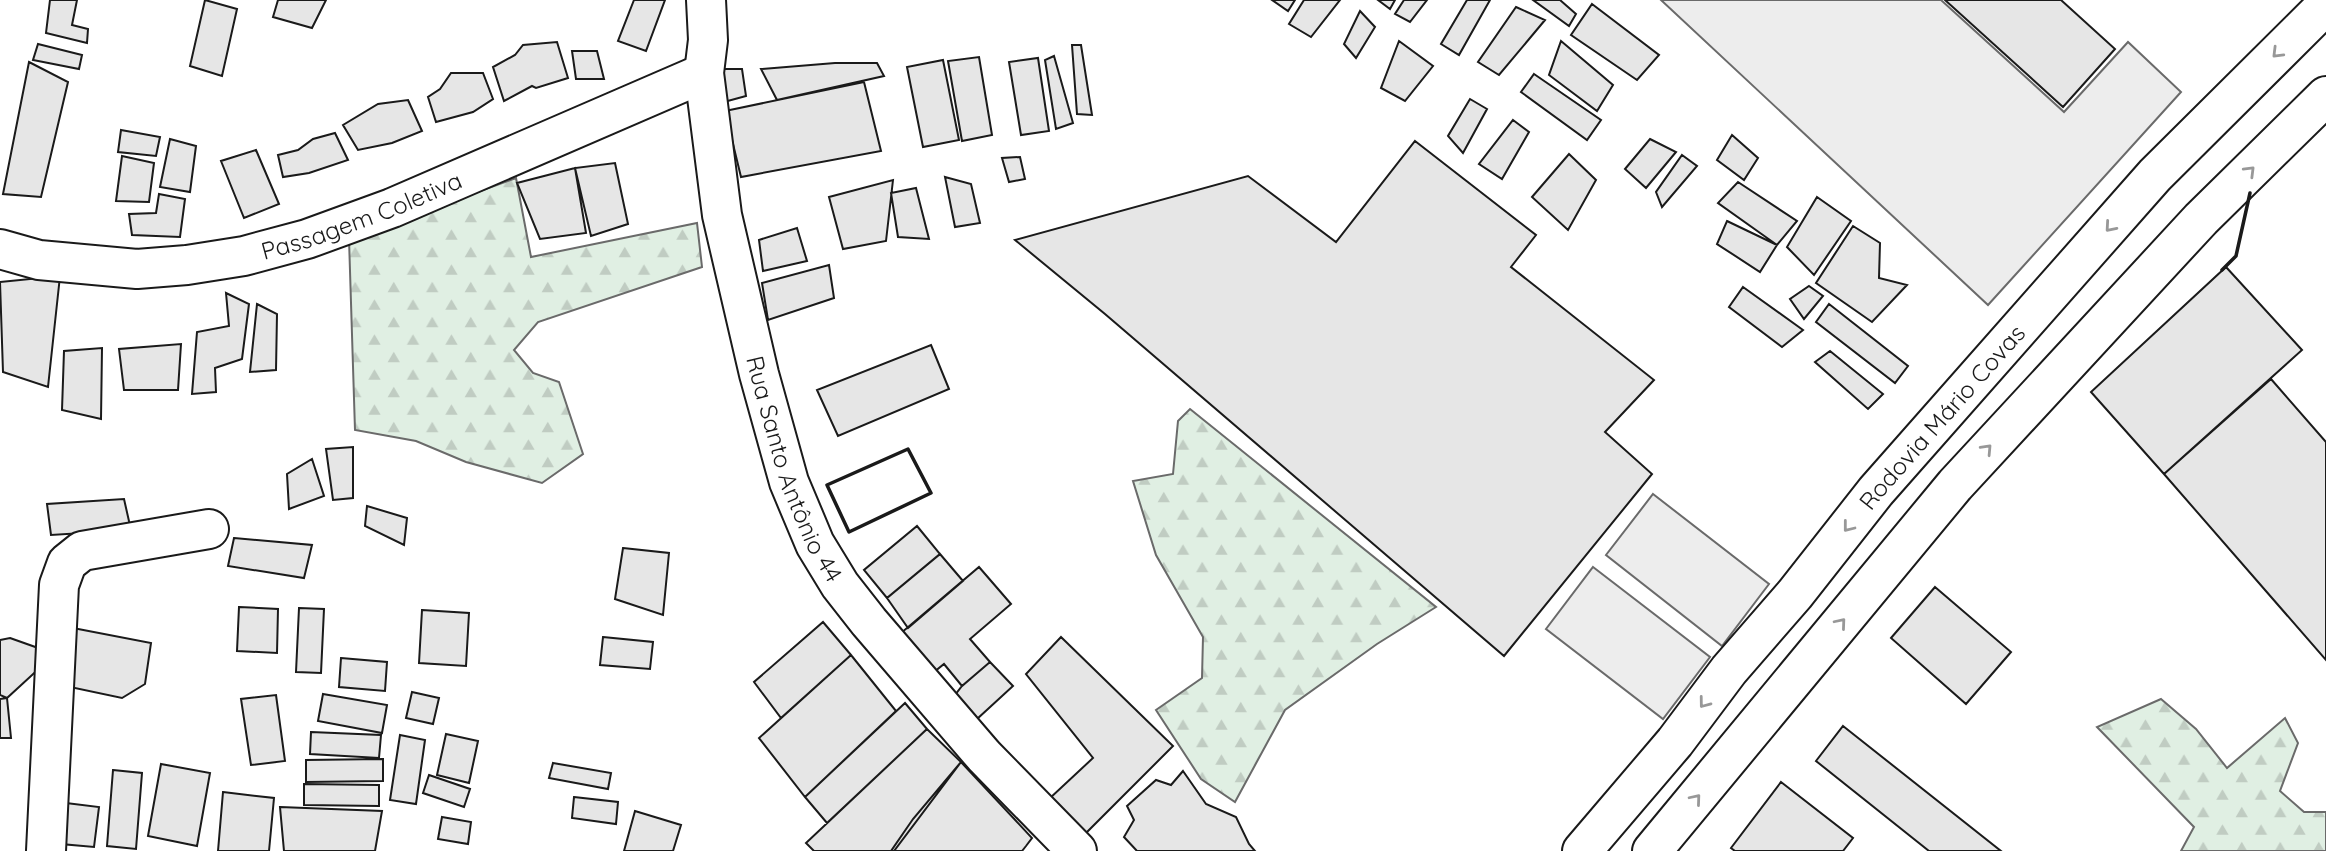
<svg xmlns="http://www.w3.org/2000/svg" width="2326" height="851" viewBox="0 0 2326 851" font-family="Quicksand,sans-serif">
	<defs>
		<pattern id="forest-firs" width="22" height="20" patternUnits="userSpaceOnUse" patternTransform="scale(1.75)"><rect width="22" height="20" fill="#e0efe3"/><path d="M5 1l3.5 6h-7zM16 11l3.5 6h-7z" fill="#c0ccc2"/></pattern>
	</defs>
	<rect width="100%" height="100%" fill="#fff"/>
	<path fill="url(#forest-firs)" stroke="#6a6a6a" stroke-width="2" d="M516 178 531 257 697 223 702 267 538 322 514 350 533 373 559 382 583 454 542 483 466 462 416 441 355 430 349 239Z
		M1190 409 1436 607 1377 644 1285 710 1235 802 1201 779 1156 710 1202 678 1203 637 1156 555 1133 481 1173 474 1178 421Z
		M2161 699 2196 729 2227 768 2285 718 2298 743 2280 791 2304 812H2326V851H2181L2194 827 2097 727Z"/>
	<path fill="#ededed" stroke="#6a6a6a" stroke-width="2" d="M1661 0H1941L2064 112 2128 42 2181 92 1988 305Z
		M1653 494 1769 584 1722 646 1606 555Z
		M1593 567 1710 657 1663 719 1546 629Z"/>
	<path fill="#e6e6e6" stroke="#1a1a1a" stroke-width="2" d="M50 0H77L72 25 88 29 87 43 46 33Z
		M205 0 237 9 222 76 190 66Z
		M278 0H326L312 28 273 17Z
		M634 0H665L646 51 618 41Z
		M1272 0H1295L1288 11Z
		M1304 0H1340L1311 37 1289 24Z
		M1378 0H1395L1390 9Z
		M1404 0H1427L1410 22 1395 14Z
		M1467 0H1490L1459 55 1441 44Z
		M1533 0H1560L1576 14 1569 26Z
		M1945 0H2061L2115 49 2063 107Z
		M1592 4 1659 55 1637 80 1571 35Z
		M1516 7 1545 20 1499 75 1478 62Z
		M1360 11 1375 27 1356 58 1344 44Z
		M1399 41 1433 66 1405 101 1381 88Z
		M1561 41 1613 85 1597 111 1549 75Z
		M557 42 568 78 536 88 532 86 504 101 493 67 515 55 523 45Z
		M38 44 82 55 79 69 33 60Z
		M1072 45H1081L1092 115 1077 114Z
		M572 51H597L604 79H576Z
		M1054 56 1073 123 1056 129 1045 60Z
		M979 57 992 135 962 141 948 61Z
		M1038 58 1049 131 1021 135 1009 62Z
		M943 60 959 140 923 147 907 67Z
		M29 62 68 82 41 197 3 194Z
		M835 63H877L884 76 777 100 761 69Z
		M718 69H742L746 96 724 102Z
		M451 73H483L493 99 473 112 436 122 428 97 440 89Z
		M1534 74 1601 120 1587 140 1521 92Z
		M864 82 881 151 741 177 725 111Z
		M1470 99 1487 109 1463 153 1448 136Z
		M408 100 422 131 392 143 358 150 343 125 378 104Z
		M1513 120 1529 132 1502 179 1479 164Z
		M121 130 160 137 156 156 118 152Z
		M335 133 348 160 309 173 283 177 278 155 298 150 313 139Z
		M1732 135 1758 158 1744 180 1717 160Z
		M170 139 196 146 190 192 160 187Z
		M1650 139 1676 152 1646 188 1625 169Z
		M1415 141 1536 235 1511 267 1654 380 1605 432 1652 474 1504 656 1105 314 1015 240 1248 176 1336 242Z
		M256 150 279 204 244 218 221 161Z
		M1569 154 1596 180 1568 230 1532 197Z
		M1682 155 1697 166 1662 207 1656 192Z
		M122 156 154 163 149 202 116 201Z
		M1020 157 1025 179 1009 182 1002 158Z
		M615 163 628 224 591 236 575 168Z
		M575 168 586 233 540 239 517 183Z
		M945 177 971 184 980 223 955 227Z
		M893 180 886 241 843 249 829 197Z
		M1738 182 1797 221 1777 245 1718 203Z
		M916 188 929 239 898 237 891 193Z
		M159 194 185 199 180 237 132 235 129 214 156 213Z
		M1817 197 1851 221 1814 275 1787 247Z
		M1727 221 1777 245 1760 272 1717 244Z
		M1853 226 1880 243 1879 278 1907 285 1872 322 1816 283Z
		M797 228 807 261 763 271 759 240Z
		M829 265 834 298 768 320 762 283Z
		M2226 267 2302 350 2164 474 2091 392Z
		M60 276 48 387 3 372 0 282Z
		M1809 286 1823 296 1804 319 1790 299Z
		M1743 287 1803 330 1782 347 1729 307Z
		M226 293 249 304 242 359 215 368 216 392 192 394 197 332 229 326Z
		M257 304 277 314 276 370 250 372Z
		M1829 304 1908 366 1895 383 1816 322Z
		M181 344 178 390H124L119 349Z
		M931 345 949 389 838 436 817 390Z
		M102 348 101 419 62 410 64 351Z
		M1830 351 1883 394 1868 409 1815 362Z
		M2271 379 2326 442V660L2164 474Z
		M353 447V498L333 500 326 449Z
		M312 459 324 496 289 509 287 474Z
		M124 499 131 530 51 535 47 504Z
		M367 506 407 518 404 545 365 526Z
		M917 526 940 554 887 598 864 570Z
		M234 538 312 545 304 578 228 566Z
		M623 548 669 553 663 615 615 599Z
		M940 554 963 581 908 628 887 598Z
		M979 567 1011 604 970 639 990 662 962 686 944 664 934 672 901 633Z
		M1935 587 2011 652 1966 704 1891 638Z
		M239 607 278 609 277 653 237 651Z
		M299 608 324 609 321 673 296 672Z
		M422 610 469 613 466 666 419 663Z
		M823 622 851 655 781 718 754 682Z
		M73 628 151 643 145 684 122 698 70 687Z
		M603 637 653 642 650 669 600 665Z
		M1061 637 1173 746 1085 834 1049 799 1093 758 1026 674Z
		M10 638 55 654 7 698 0 695V640Z
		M851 655 896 711 805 797 759 738Z
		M341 658 387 662 385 691 339 687Z
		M990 662 1013 686 977 719 955 695 962 686Z
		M412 692 439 698 433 724 406 718Z
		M323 694 387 705 382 733 318 721Z
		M276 695 285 761 251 765 241 699Z
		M7 698 11 738H0V699Z
		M905 703 927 729 827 823 805 797Z
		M1843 726 2001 851H1929L1816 761Z
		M927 729 961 762 894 851H814L806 843Z
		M311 732 381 735 379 758 310 754Z
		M446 734 478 741 469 783 437 775Z
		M400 735 425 740 416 804 390 800Z
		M383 759V781L306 782V760Z
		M961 762 1032 838 1026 846 1022 851H891L913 819Z
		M553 763 611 773 608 789 549 778Z
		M161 764 210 773 197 846 148 836Z
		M113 770 142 773 136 849 107 846Z
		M1183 771 1206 804 1236 817 1249 844 1255 851H1137L1124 837 1134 820 1127 806 1156 780 1171 785Z
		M429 775 470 789 464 807 423 793Z
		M1781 782 1853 838 1843 851H1735L1731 848Z
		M304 784 379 785V806L304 805Z
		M223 792 274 798 269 851H218Z
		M574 797 618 802 616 824 572 818Z
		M66 803 99 807 94 847 61 844Z
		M280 807 382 811 375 851H284Z
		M635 811 681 825 673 851H624Z
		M442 817 471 822 468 844 438 839Z"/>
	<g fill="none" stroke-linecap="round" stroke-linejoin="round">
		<defs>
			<g id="minor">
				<path id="s1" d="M706 0 708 40 704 73 722 215 759 374 789 482 815 544 840 585 869 622 984 756 1077 851"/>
				<path id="s2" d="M0 249 39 260 137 269 187 265 244 256 307 239 392 208 704 73"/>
				<path d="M46 851 59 585 67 563 82 551 209 529"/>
			</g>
			<g id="major">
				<path id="s3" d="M1582 851 1675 742 1729 670 1795 594 1876 491 2155 175 2326 5"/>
				<path d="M1652 851 1955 485 2201 219 2326 96"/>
			</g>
		</defs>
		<use href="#minor" stroke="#1a1a1a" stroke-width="42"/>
		<use href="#major" stroke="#1a1a1a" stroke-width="42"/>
		<use href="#minor" stroke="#fff" stroke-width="38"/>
		<use href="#major" stroke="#fff" stroke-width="38"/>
		<path stroke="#1a1a1a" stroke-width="3.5" d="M2222 270 2236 256 2250 193
			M908 449 931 493 849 532 827 485Z"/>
	</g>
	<defs><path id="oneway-chevron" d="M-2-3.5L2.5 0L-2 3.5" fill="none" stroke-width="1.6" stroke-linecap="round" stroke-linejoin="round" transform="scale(1.75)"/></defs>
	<g stroke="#989898">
		<use href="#oneway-chevron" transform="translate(2277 53) rotate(135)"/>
		<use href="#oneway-chevron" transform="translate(2250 171) rotate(-45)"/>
		<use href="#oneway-chevron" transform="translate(2110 227) rotate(131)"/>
		<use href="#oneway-chevron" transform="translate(1987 449) rotate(-47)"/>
		<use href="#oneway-chevron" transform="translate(1848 527) rotate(128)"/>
		<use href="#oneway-chevron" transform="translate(1841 623) rotate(-50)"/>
		<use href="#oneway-chevron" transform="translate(1704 703) rotate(127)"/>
		<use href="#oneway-chevron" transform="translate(1696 799) rotate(-50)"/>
	</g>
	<g text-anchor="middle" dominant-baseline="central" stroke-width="5" stroke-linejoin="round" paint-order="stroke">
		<g font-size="24" fill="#1a1a1a" stroke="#fff">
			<text stroke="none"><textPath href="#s2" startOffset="371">Passagem Coletiva</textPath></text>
			<text stroke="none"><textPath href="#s3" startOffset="564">Rodovia Mário Covas</textPath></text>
			<text stroke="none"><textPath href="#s1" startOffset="481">Rua Santo Antônio 44</textPath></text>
		</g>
	</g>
</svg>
